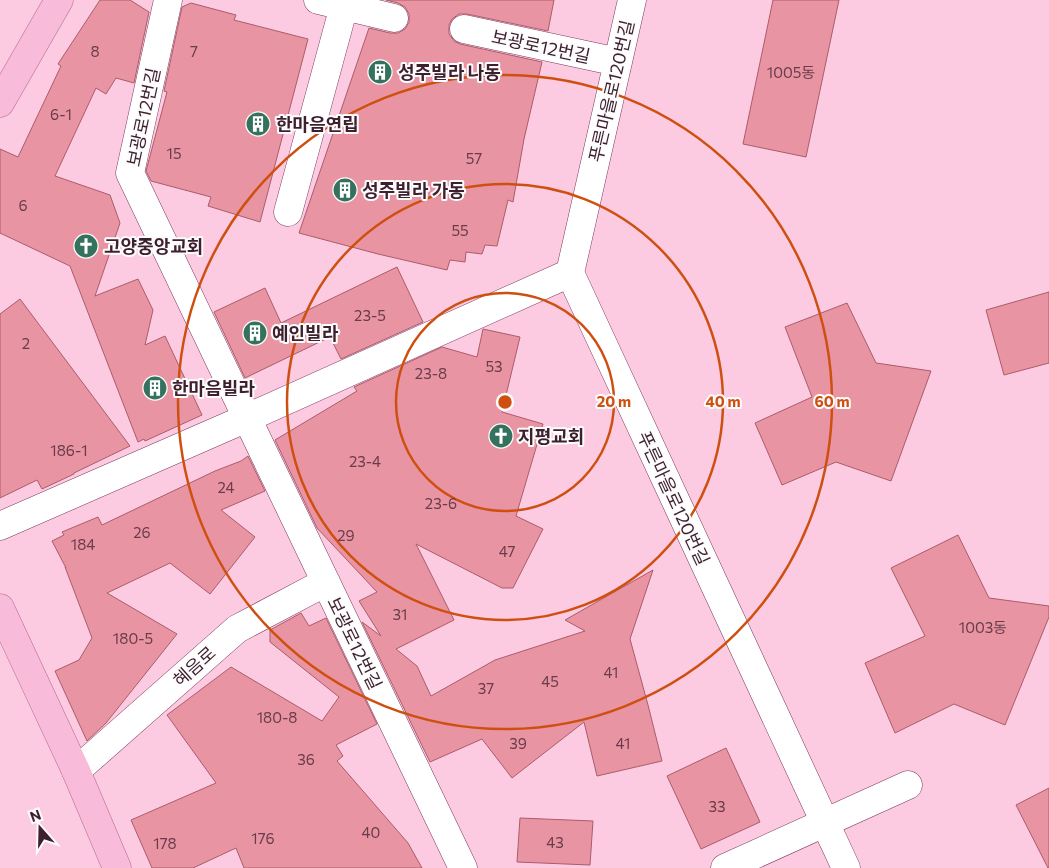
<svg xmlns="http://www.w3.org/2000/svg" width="1049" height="868" viewBox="0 0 1049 868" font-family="Commissioner,'Noto Sans KR',sans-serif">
	<rect width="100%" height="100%" fill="#fccbe1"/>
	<path fill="#e994a2" stroke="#ab5c6a" d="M100 0H130L149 12 134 83 116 78 106 94 96 88 55 176 110 195 120 223 95 296 138 279 153 310 145 345 165 336 202 415 145 441 144 439 138 442 70 266 0 233V149L18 157 61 66 58 64Z
		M386 0H554L548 31 467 14H459L452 19 449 25V34L454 41 460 44 542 62 524 139 513 202 508 200 497 246 485 245 482 254 466 252 465 262 450 260 447 270 378 254 299 233 369 28 390 33H398L405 29 409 22V14L405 7 398 3Z
		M773 0H839L806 157 743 144Z
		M191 3 236 15 234 20 308 39 260 222 208 206 211 197 151 181 146 171 167 92 164 91 182 7Z
		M397 267 423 322 341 359 330 337 245 378 214 312 265 288 281 323Z
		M1049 292V363L1004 375 986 310Z
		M20 299 130 446 74 473V474L42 489 37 480 0 498V314Z
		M847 303 876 363 931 371 891 481 836 462 782 485 755 423 812 397 785 327Z
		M483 329 520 337 502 412 543 424 516 516 543 529 513 588H502L416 544 454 620 396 649 417 666 431 696 495 660 585 631 565 620 653 570 630 639 648 705 662 761 597 776 584 722 512 778 482 739 430 762 362 622 381 636 359 601 377 592 317 528 275 440 357 391 354 387 442 347 477 357Z
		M248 456 265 491 221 510 255 537 210 594 170 563 107 593 177 634 106 723 87 741 55 671 79 660 92 638 65 567 66 568 52 541 64 535 62 532 98 517 102 525 215 471 241 461Z
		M958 535 989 598 1049 606V617L1005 725 954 704 895 733 865 663 925 636 891 568Z
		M301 613 309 626 326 618 377 724 336 745 343 756 337 761 408 843 422 868H244L236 848 193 868H152L131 820 216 783 167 715 231 667 322 721 339 697 270 642V630Z
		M726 748 760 822 701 849 667 776Z
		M1049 788V868H1048L1016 805Z
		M520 818 593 821 590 865 517 862Z"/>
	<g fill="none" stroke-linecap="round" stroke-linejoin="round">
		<defs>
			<path id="minor" d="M168 0 130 173 247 418 463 868
				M318 0 394 18
				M632 0 570 273 846 868
				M464 29 618 62
				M288 212 344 6
				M0 526 247 418 570 273
				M76 771 237 629 326 582
				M725 868 908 785"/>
			<path id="major" d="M0 103 59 0
				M0 608 76 771 117 868"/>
		</defs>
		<use href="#minor" stroke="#7c385c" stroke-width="29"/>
		<use href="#major" stroke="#b4668e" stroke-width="29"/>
		<use href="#minor" stroke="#fff" stroke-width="28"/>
		<use href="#major" stroke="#f8bbda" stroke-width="28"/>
	</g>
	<g fill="none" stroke="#ce5011" stroke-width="2.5">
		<circle cx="505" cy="402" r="109"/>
		<circle cx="505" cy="402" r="218"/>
		<circle cx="505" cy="402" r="327"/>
	</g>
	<defs>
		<symbol id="building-disc" viewBox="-11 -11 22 22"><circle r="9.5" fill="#35725d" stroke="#fcfcfc"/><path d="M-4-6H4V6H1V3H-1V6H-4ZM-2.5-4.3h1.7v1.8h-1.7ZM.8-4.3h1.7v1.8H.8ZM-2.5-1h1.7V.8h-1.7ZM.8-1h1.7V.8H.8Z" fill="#fff"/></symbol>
		<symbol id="church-disc" viewBox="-11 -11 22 22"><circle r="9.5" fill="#35725d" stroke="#fcfcfc"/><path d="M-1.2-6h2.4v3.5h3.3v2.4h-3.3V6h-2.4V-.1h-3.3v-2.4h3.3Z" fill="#fff"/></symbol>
	</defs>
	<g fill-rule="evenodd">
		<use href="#building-disc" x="366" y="58" width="28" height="28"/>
		<use href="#building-disc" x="244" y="110" width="28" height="28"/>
		<use href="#building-disc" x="331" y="176" width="28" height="28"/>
		<use href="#church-disc" x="72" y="232" width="28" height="28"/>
		<use href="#building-disc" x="241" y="319" width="28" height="28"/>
		<use href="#building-disc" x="141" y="374" width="28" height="28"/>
		<use href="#church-disc" x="487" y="422" width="28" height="28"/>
	</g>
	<g text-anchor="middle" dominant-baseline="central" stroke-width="4" stroke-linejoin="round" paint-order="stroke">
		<g font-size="15" fill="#683c4b">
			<text x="95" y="51">8</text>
			<text x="194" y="51">7</text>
			<text x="791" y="72">1005동</text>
			<text x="61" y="114">6-1</text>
			<text x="174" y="153">15</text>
			<text x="474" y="158">57</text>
			<text x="23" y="205">6</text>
			<text x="460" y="230">55</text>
			<text x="370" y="315">23-5</text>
			<text x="26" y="343">2</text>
			<text x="494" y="366">53</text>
			<text x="431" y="373">23-8</text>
			<text x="69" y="450">186-1</text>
			<text x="365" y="461">23-4</text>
			<text x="226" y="487">24</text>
			<text x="441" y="503">23-6</text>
			<text x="142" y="532">26</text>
			<text x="346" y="535">29</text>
			<text x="83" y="544">184</text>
			<text x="507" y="551">47</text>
			<text x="400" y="614">31</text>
			<text x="983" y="627">1003동</text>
			<text x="133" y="638">180-5</text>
			<text x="611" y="672">41</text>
			<text x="550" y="681">45</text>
			<text x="486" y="688">37</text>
			<text x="277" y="717">180-8</text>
			<text x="518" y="743">39</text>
			<text x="623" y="743">41</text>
			<text x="306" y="759">36</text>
			<text x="717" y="806">33</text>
			<text x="371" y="832">40</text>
			<text x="263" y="838">176</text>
			<text x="555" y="842">43</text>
			<text x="165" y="843">178</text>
		</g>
		<g font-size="18" fill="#3d1f2e" stroke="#fcfcfc">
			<text transform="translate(541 46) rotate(12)">보광로12번길</text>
			<text transform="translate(611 91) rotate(-77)">푸른마을로120번길</text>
			<text transform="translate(143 117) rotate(-78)">보광로12번길</text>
			<text transform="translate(674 498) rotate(65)">푸른마을로120번길</text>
			<text transform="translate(355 643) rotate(64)">보광로12번길</text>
			<text transform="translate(194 666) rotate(-42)">혜음로</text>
		</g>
		<g font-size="18" font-weight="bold" fill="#3d1f2e" stroke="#fcfcfc" text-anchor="start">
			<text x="398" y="72">성주빌라 나동</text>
			<text x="276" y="124">한마음연립</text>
			<text x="362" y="190">성주빌라 가동</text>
			<text x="104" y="246">고양중앙교회</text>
			<text x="272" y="333">예인빌라</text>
			<text x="172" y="388">한마음빌라</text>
			<text x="518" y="436">지평교회</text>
		</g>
	</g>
	<circle cx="505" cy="402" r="8" fill="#ce5011" stroke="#fcfcfc" stroke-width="2.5"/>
	<g font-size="15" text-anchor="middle" font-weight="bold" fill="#ce5011" stroke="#fcfcfc" stroke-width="4" stroke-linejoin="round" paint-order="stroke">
		<text x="614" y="407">20 m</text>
		<text x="723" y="407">40 m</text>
		<text x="832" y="407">60 m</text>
	</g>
	<g transform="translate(40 828) rotate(340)" stroke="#fcfcfc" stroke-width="4" paint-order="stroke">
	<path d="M0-4L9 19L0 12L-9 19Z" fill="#3d1f2e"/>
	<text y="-8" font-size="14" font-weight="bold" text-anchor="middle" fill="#3d1f2e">N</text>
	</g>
</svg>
